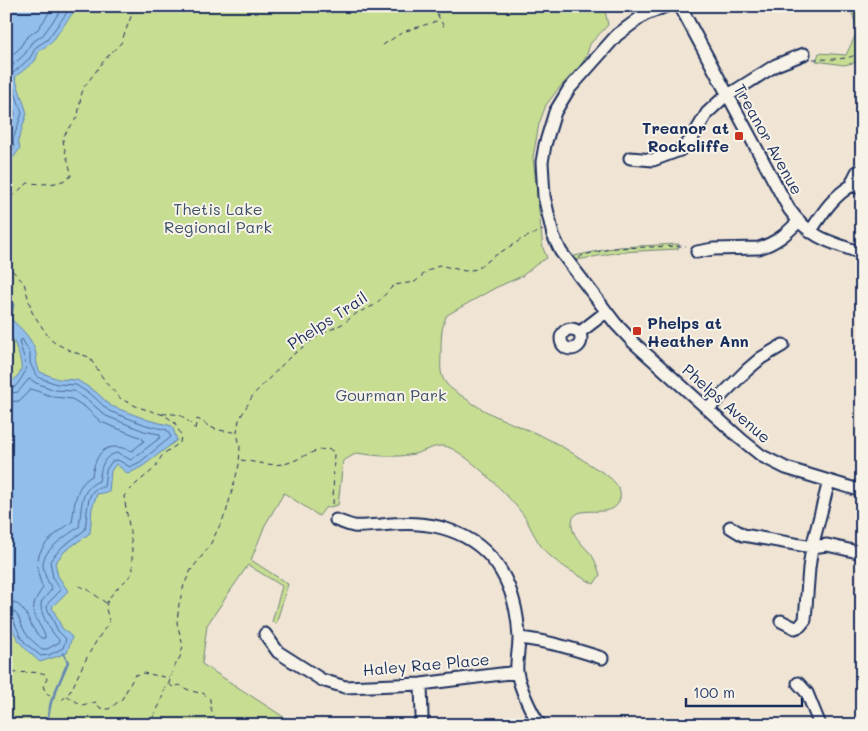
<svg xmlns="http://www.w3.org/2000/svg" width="868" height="731" viewBox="0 0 868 731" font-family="Mali,sans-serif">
	<rect width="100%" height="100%" fill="#f0e4d4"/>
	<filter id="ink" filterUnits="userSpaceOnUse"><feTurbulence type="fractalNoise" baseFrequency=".02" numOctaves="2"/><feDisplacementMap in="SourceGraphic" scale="10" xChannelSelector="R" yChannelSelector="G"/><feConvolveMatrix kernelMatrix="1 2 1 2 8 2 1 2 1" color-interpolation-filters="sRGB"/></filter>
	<g filter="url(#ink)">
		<path fill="#c7dd92" stroke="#718678" d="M6 6H604L608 25 590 44 586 57 580 66 559 88 546 105 539 124 533 157 543 248 547 258 537 264 522 276 495 288 447 315C441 326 441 340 441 352 441 361 439 374 445 382 449 388 456 392 462 396 487 415 512 423 540 435 557 443 573 453 589 464 598 470 609 475 616 484 619 488 621 493 620 498 615 525 570 497 572 526 573 538 587 548 593 557 596 563 598 568 600 575L594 584C579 576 561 566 549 555 537 544 532 529 524 516 513 500 463 448 444 446 434 445 423 452 414 454 395 458 376 456 357 453L343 461 338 505 325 508 319 516 284 493 265 525 251 560 288 584 276 624 272 622 282 586 248 565 207 625 202 664 296 725H6Z
			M850 8H862V61L844 65 816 61 819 53 846 55 858 30Z
			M679 244 678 249 620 252 577 260 574 256 618 247Z"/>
		<path fill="#91beeb" stroke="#6285b3" d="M6 6H81L72 14 51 43 39 51 35 61 15 77 27 113 18 141 20 148 14 157 6 160Z
			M6 301 14 304 11 319C21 328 33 339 36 354 37 362 36 364 40 372L58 379 77 380 96 392 111 406 148 420 172 426 177 440 143 466 128 474 116 464 111 471 109 492 97 494 92 508 90 533 65 551 55 563 58 576 68 591 52 607 62 628 72 637 67 653 40 662C19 644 17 640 6 615V383H11C14 380 19 375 21 370 23 362 14 340 9 332H6Z"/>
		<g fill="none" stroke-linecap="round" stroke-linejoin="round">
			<path stroke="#4a6896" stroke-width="1" d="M6 60 19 49 26 38 38 29 54 6
				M6 71 25 54 31 43 43 35 64 6
				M6 86 15 113 7 138 6 148
				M6 154 10 153 14 148 13 140 22 113 11 80V75L30 58 36 47 47 40 68 11 74 6
				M6 388 15 387C31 367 26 365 19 342L22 339 30 353V363L37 377 57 384 76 385 93 396 109 411 146 425 167 430 171 437 140 462 130 467 118 460 112 461 106 470 104 487C101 488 96 488 93 491 86 499 87 520 85 530L62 547 50 561 53 578 61 590 48 603 47 608 58 631 66 639 63 648 49 655 41 656 25 643 20 635 12 617 6 615
				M6 394 18 392 28 380 30 379 36 383 55 390 74 391 89 401 106 416 144 431 159 434 161 437 131 460 118 453C102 455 101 469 99 481 79 489 82 509 79 527 69 534 44 549 43 563 43 573 48 582 52 589 49 593 45 597 42 601 37 611 52 633 59 640L58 643 47 649H42C36 644 29 639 25 632 19 622 20 610 6 609
				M6 402 19 401 31 389 54 397 72 399 85 407 101 422 142 438 144 441 132 451C107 441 96 450 92 476 74 486 75 505 72 522 45 542 28 553 43 588 27 609 34 614 45 635V638H41C26 625 29 602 6 601"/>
			<path stroke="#6285b3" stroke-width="2.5" d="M43 725 48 717 51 702 68 662 63 653"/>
			<defs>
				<path id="minor" d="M666 6 644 15 617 35 569 89 555 112 545 145 542 162 544 196 553 235 561 252 616 324 634 343 742 440 762 456 786 468 862 491
					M680 6 789 209C810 238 829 242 862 253
					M630 158 653 160 680 150 691 140 707 113 722 99 776 65 804 54
					M862 171 857 172 853 180 857 187 862 189
					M810 232C823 212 834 195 854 184
					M697 252 713 249 759 248C776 243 786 234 798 222
					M561 339a10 10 0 1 1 20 0a10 10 0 1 1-20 0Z
					M579 333 606 312
					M708 409 747 370 761 358 783 345
					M336 520C342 522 348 525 354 526 362 527 372 525 381 525 404 523 426 522 449 530 497 546 517 589 519 638 519 649 516 661 517 672 520 688 531 712 540 725
					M730 527 743 535 812 547 829 481
					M781 621 795 628 800 626 805 620 809 568 812 547 827 545 862 553
					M265 634 278 652 322 680 345 687 421 684 517 672
					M519 638C548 641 574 649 602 658
					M798 683 807 693 820 725
					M419 725 422 717 421 684"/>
			</defs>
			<use href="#minor" stroke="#1b2f5e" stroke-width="15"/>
			<path stroke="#1b2f5e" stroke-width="1" stroke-dasharray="5 4" stroke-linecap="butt" d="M433 6 444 27
				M383 45 403 32 440 20
				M857 53 862 51
				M813 59C822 59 851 61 857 53 861 48 861 40 862 34
				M6 204 13 195 28 183C43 184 59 186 71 176 70 161 63 151 63 137L78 116 81 96 84 87 106 58 121 43 135 6
				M579 258 583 255 615 248 686 246
				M6 264 24 283 32 312 50 339 55 343 73 352 89 357 107 384 121 399 138 407 164 415 170 419 175 423 181 435 180 443 163 454 154 469 137 483 124 496C127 518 133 539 132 562 132 565 133 567 133 570 131 580 107 592 106 607 106 612 109 617 109 623 98 637 89 653 81 669 75 681 72 694 60 701L46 693 43 686 47 679 45 674C40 671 15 673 6 673
				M162 414C179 413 184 415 194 428
				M195 429 197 419C202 421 203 422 207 425 213 430 229 432 236 432
				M241 460C257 462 275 468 291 462 302 458 324 443 334 452L333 508
				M79 586 87 589 106 603
				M169 684 173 687 180 685C186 690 196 693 203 693L210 699C210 709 213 718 222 725
				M67 696 82 705 96 702 100 708 109 709 122 699 135 675 143 673 170 678
				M149 725 160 704 165 688 169 683 173 669 180 657 183 646 177 623 179 604 184 585 191 570 209 547 226 513 239 465 240 447 237 432 239 420 253 395 291 356 318 336 344 323 357 313 375 305 394 285 415 282 426 272 439 265 465 271 477 269 496 255 522 239 543 230"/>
			<use href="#minor" stroke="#f7f3e8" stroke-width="11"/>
		</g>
	</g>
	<g fill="#c8321e" stroke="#f7f3e8" stroke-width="2">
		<rect x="734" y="131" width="10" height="10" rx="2.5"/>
		<rect x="632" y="326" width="10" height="10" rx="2.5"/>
	</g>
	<g text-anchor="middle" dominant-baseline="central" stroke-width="4" stroke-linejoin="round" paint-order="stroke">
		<g font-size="16" font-weight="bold" fill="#1b2f5e" stroke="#f7f3e8" text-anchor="end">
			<text x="729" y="127">Treanor at<tspan x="729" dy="18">Rockcliffe</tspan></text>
			<text x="647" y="322" text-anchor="start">Phelps at<tspan x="647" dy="18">Heather Ann</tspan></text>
		</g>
		<g font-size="16" fill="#1b2f5e" stroke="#f7f3e8">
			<text transform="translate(769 139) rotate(61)">Treanor Avenue</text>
			<text transform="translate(327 320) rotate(-33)">Phelps Trail</text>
			<text transform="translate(727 403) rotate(41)">Phelps Avenue</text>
			<text transform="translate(426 664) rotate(-5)">Haley Rae Place</text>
		</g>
		<g font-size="16" fill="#3d5268" stroke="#f7f3e8">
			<text x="218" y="208">Thetis Lake<tspan x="218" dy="18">Regional Park</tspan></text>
			<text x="391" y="394">Gourman Park</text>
		</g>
	</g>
	<rect width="868" height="731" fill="none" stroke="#f7f3e8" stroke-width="25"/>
	<rect x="12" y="12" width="843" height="706" fill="none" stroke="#1b2f5e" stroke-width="2" filter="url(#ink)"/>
	<path d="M686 698v8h116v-8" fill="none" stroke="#1b2f5e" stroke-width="2.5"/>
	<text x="693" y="698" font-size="15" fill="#1b2f5e" stroke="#f7f3e8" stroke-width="4" paint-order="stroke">100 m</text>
</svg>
